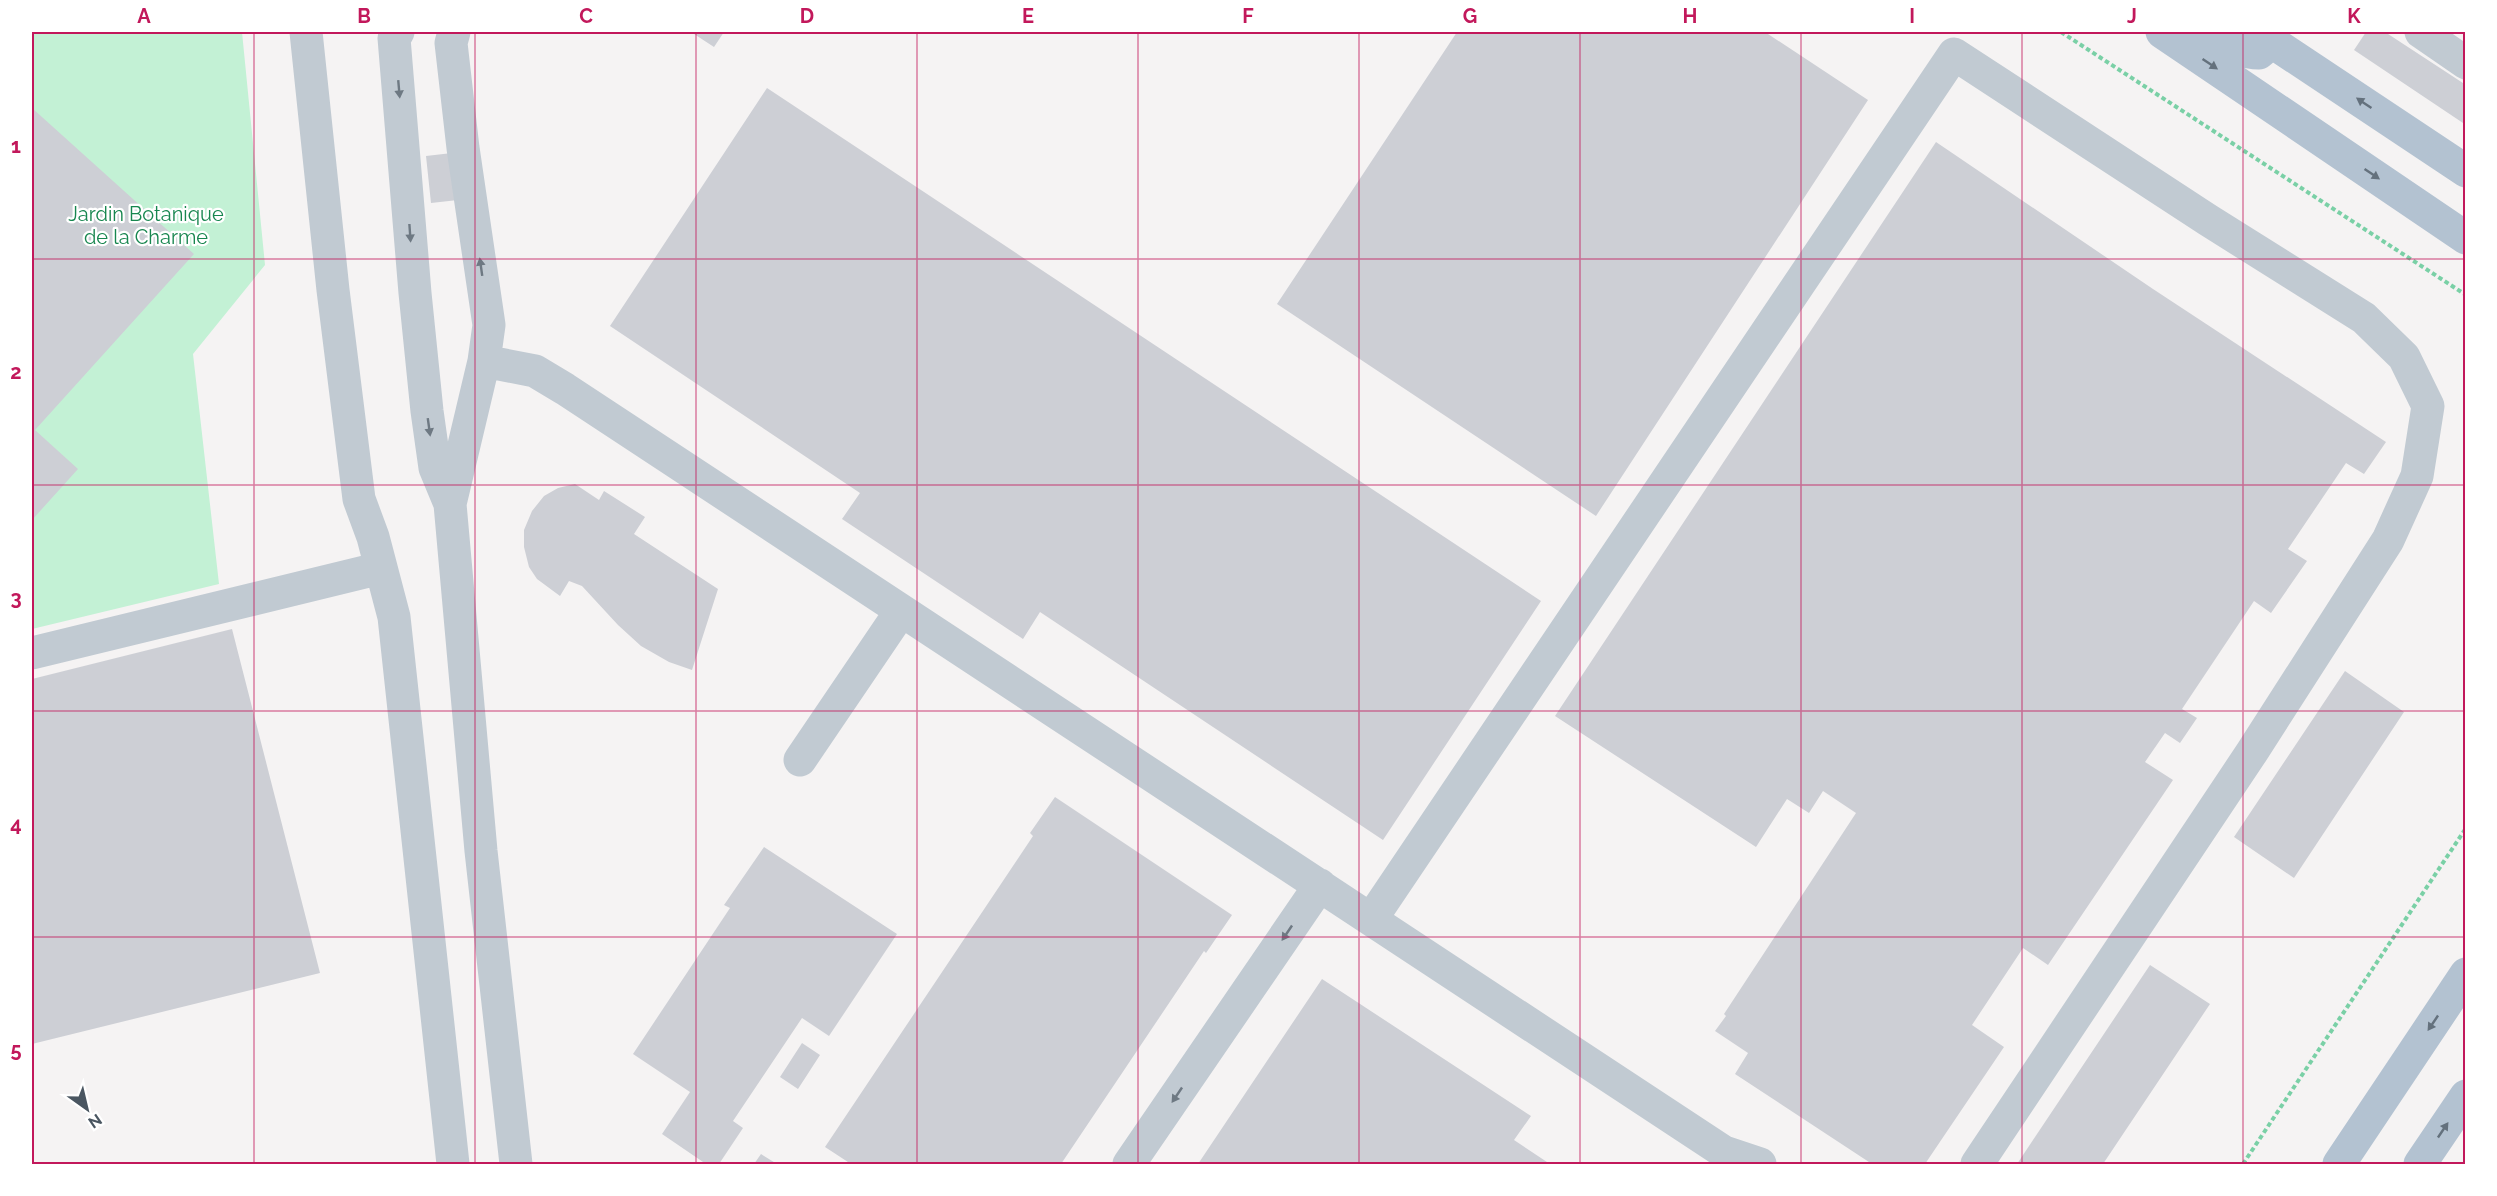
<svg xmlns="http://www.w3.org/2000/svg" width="2497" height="1196" viewBox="0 0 2497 1196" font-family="Raleway,sans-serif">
	<rect width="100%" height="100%" fill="#f5f3f3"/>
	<path fill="#c3f1d5" d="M32 32H242L265 265 193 354 219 584 32 629Z"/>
	<path fill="#cdcfd5" d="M691 32H724L714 47Z
		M1457 32H1765L1868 100 1596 516 1277 304Z
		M2366 32H2385L2466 85V125L2354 50Z
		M767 88 1541 601 1383 840 1040 612 1023 639 842 519 860 493 610 326Z
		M32 108 194 254 35 430 78 469 32 520Z
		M1936 142 2153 289 2386 442 2364 474 2346 463 2288 549 2307 561 2271 613 2254 601 2182 709 2197 718 2180 743 2165 733 2145 762 2173 780 2048 965 2023 948 1972 1025 2004 1047 1925 1164H1872L1735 1074 1748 1053 1715 1031 1726 1016 1724 1014 1856 813 1823 791 1809 813 1787 799 1756 847 1555 716Z
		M452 153 458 200 431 203 426 156Z
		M575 484 599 500 604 491 645 517 634 534 718 589 692 670 669 662 641 646 618 625 582 586 569 581 560 596 537 579 529 567 524 547V530L532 511 544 496 558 488Z
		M232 629 320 973 32 1044V679Z
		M2345 671 2404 712 2294 878 2234 837Z
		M1055 797 1232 915 1206 953 1204 951 1061 1164H851L825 1147 1033 836 1030 833Z
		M764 847 897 934 829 1036 802 1018 733 1121 743 1128 719 1164H706L662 1134 690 1092 633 1054 730 908 724 905Z
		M2150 965 2210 1004 2103 1164H2017Z
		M1322 979 1531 1116 1514 1140 1550 1164H1198Z
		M802 1043 820 1055 798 1089 780 1077Z
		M761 1154 777 1164H754Z"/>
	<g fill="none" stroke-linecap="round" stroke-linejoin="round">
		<path stroke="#7ad0a6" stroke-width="4" stroke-dasharray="4.5 3" stroke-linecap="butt" d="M2061 32 2466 295
			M2243 1164 2466 828"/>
		<path stroke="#c1cad2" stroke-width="33" d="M306 32 333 290 359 499 373 537 394 617 453 1164
			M398 32 394 38 415 293 427 411 435 468 450 504
			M454 32 451 43 463 148 489 325 484 361 450 504 481 851 516 1164
			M2421 32 2466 63
			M484 361 535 371 565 389 1724 1152 1760 1164
			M32 653 381 568
			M800 760 901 611
			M1372 918 1954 54 2208 220 2364 318 2404 357 2428 406 2417 476 2388 540 2252 752 1977 1164
			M1129 1164 1320 885"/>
		<path stroke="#b3c2d1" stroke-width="33" d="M2162 32 2466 238
			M2185 32C2211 36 2233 52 2259 53L2272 42
			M2257 32 2466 171
			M2339 1164 2466 974
			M2420 1164 2466 1096"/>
	</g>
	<defs><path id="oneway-solid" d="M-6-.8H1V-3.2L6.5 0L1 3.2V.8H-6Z" transform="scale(1.5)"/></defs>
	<g fill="#64717d">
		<use href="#oneway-solid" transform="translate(2210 64) rotate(34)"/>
		<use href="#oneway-solid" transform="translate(2364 103) rotate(-146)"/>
		<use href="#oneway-solid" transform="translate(2372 174) rotate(34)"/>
		<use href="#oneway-solid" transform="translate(2433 1023) rotate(124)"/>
		<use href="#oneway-solid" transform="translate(2443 1130) rotate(-56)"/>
	</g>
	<g fill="#6e7983">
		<use href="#oneway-solid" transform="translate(399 89) rotate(85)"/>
		<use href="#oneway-solid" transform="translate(410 233) rotate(86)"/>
		<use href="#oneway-solid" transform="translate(481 267) rotate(-98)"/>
		<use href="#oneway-solid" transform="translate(429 427) rotate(82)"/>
		<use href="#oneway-solid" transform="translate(1287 933) rotate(124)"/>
		<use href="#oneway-solid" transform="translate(1177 1095) rotate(124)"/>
	</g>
	<path fill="none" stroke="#c2185b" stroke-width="1.5" stroke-opacity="0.55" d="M254 32V1164M475 32V1164M696 32V1164M917 32V1164M1138 32V1164M1359 32V1164M1580 32V1164M1801 32V1164M2022 32V1164M2243 32V1164M32 259H2466M32 485H2466M32 711H2466M32 937H2466"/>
	<g text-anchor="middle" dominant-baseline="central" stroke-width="4.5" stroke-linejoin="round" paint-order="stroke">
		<g font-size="20" fill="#17864f" stroke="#fff">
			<text x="146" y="214">Jardin Botanique<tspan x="146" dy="23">de la Charme</tspan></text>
		</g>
	</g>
	<rect width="2497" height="1196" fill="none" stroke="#ffffff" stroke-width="66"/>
	<g transform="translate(87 1109) rotate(146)" stroke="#ffffff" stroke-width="4.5" paint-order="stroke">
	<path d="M0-4.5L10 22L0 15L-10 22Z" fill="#4a5661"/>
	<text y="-9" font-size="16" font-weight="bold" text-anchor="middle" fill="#4a5661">N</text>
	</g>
	<rect x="33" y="33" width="2431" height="1130" fill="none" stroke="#c2185b" stroke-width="2"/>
	<g font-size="20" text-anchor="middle" font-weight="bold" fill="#c2185b">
		<text x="144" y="23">A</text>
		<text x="364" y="23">B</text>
		<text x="586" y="23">C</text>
		<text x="807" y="23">D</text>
		<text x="1028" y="23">E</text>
		<text x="1248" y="23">F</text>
		<text x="1470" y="23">G</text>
		<text x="1690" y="23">H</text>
		<text x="1912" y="23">I</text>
		<text x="2132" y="23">J</text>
		<text x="2354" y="23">K</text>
		<text x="16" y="153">1</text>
		<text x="16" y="379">2</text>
		<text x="16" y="605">3</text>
		<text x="16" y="831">4</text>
		<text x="16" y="1057">5</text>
	</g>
</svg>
